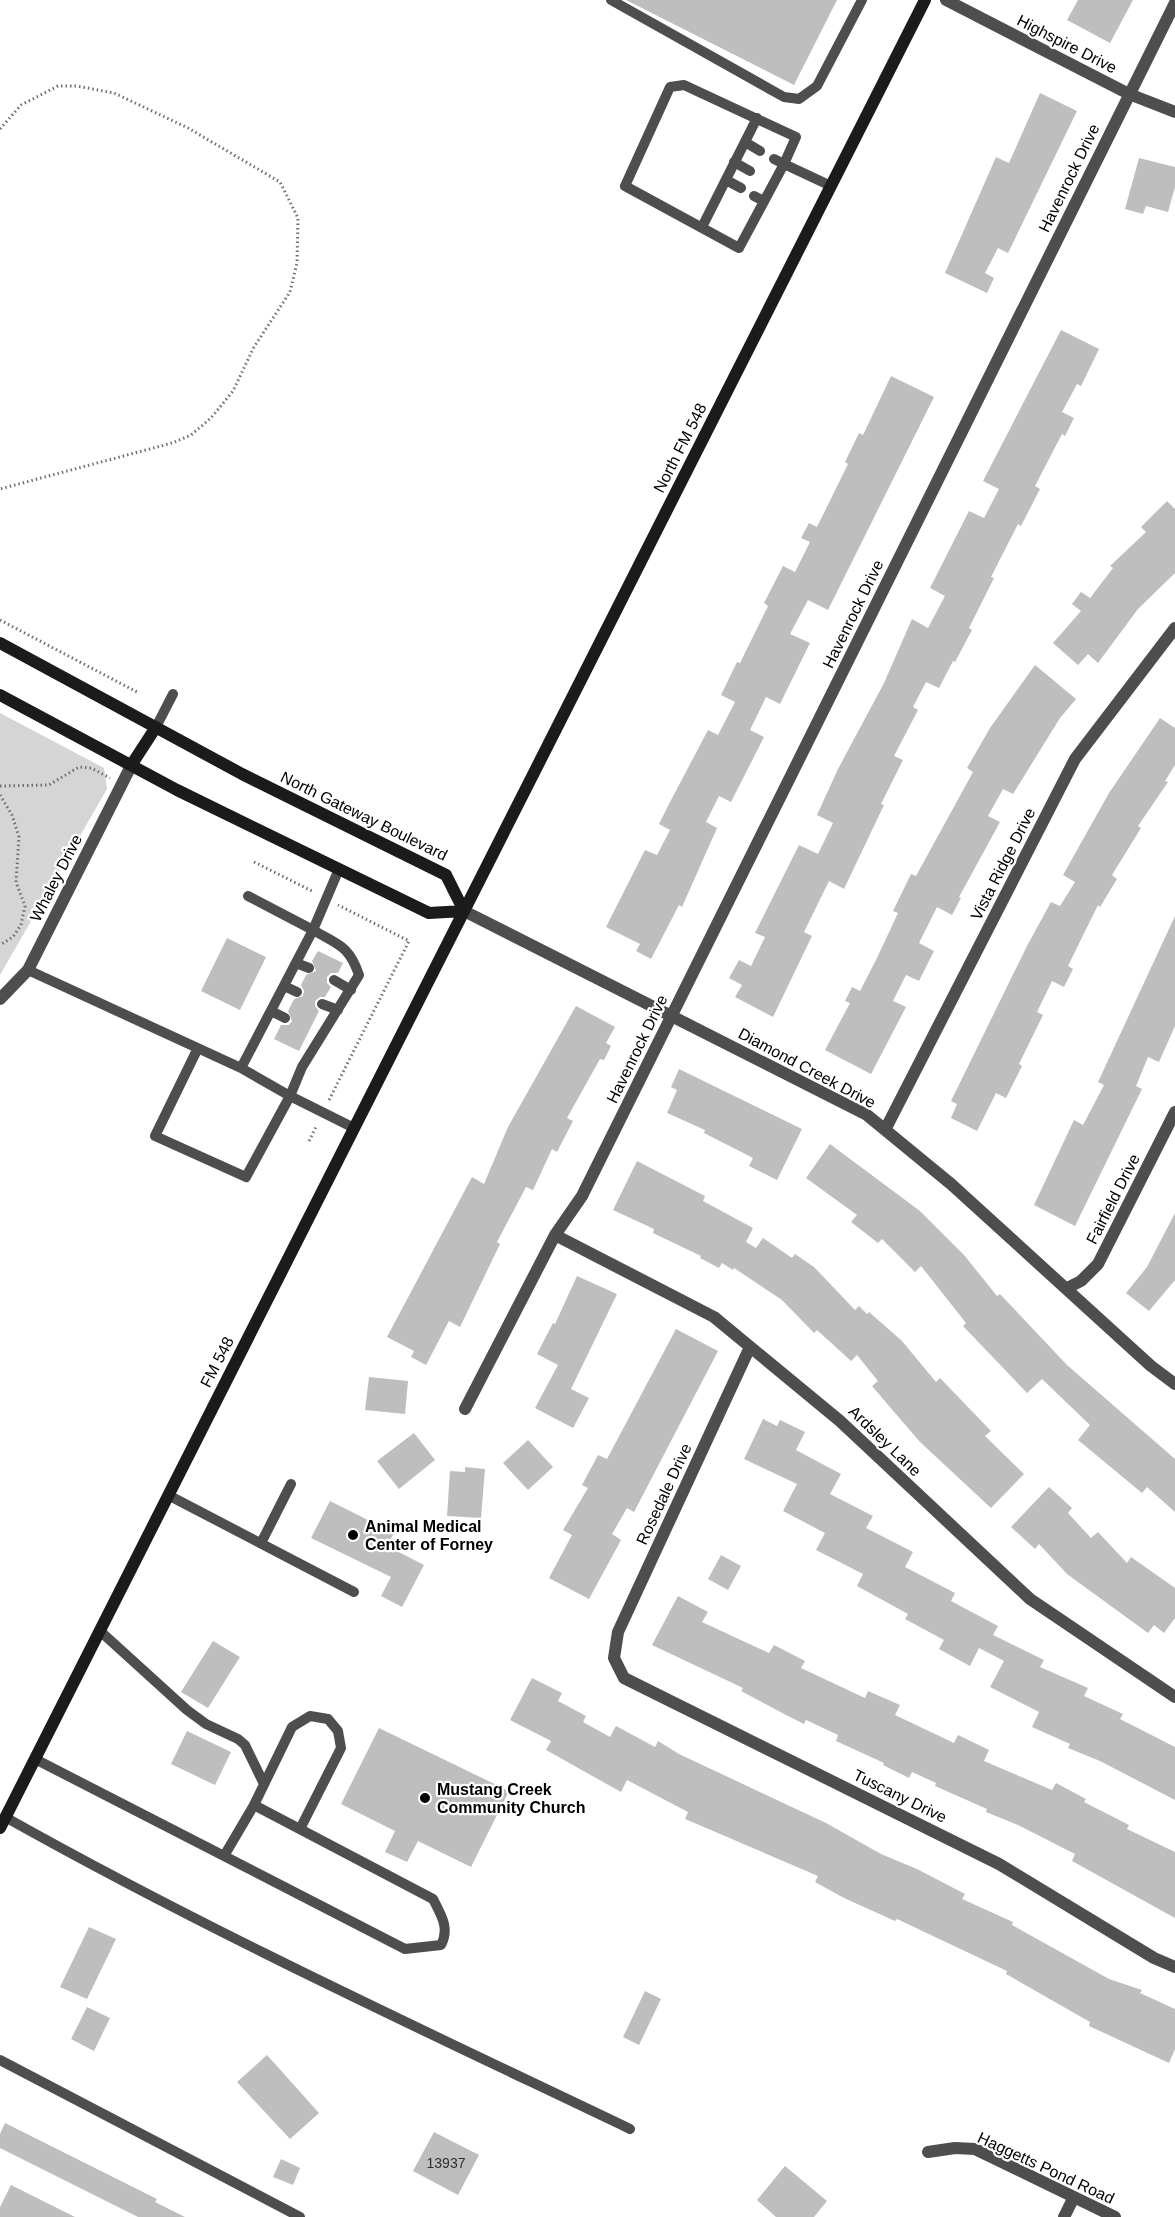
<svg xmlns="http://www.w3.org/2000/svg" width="1175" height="2217" viewBox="0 0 1175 2217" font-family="Helvetica,sans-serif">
	<rect width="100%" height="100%" fill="#fff"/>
	<path fill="#d5d5d5" d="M0 713 104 768 107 789 0 975Z"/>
	<path fill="#bebebe" d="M626 0H837L794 85Z
		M1078 0H1133L1110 43 1067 20Z
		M1040 93 1077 111 1008 253 998 248 985 273 994 278 987 293 945 273 996 157 1009 163Z
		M1139 158 1175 167V187L1168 212 1146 206 1143 214 1125 209Z
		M1061 330 1099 349 1081 386 1077 384 1062 412 1074 418 1065 436 1062 434 1035 486 1040 489 1021 526 1018 524 991 577 994 578 969 628 972 630 955 662 953 661 939 688 926 682 913 707 918 710 894 756 903 760 881 804 884 805 844 889 829 881 804 932 812 936 773 1017 735 997 742 985 729 978 739 960 751 966 765 937 755 933 799 845 818 854 833 823 817 815 838 769 884 683 912 619 928 628 945 596 930 588 969 511 984 518 999 489 983 481Z
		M891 376 934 397 828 610 808 600 790 634 810 643 780 704 766 697 750 730 764 737 731 802 719 796 706 822 717 828 682 907 679 905 651 959 636 951 640 944 606 927 645 850 657 855 670 830 659 824 669 804 708 730 718 735 735 702 721 695 737 662 740 663 768 606 764 603 783 566 795 572 810 542 801 538 809 523 817 527 848 464 845 462 859 433 863 435Z
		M1167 501 1175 509V573L1138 609 1098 663 1088 654 1078 665 1053 643 1081 611 1072 604 1081 592 1090 598 1113 568 1110 566 1146 532 1141 527Z
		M1035 665 1076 699 1060 718 1013 794 1003 789 988 816 1000 822 959 897 961 898 952 915 937 907 919 943 934 951 919 981 906 975 893 1001 906 1007 871 1074 825 1050 850 1003 845 1001 852 987 860 991 876 960 898 913 893 911 911 874 916 876 973 772 967 768 990 728Z
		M1160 718 1175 728V765L1165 781 1168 782 1138 826 1141 828 1112 875 1117 879 1100 907 1098 905 1068 966 1073 969 1064 987 1052 981 1037 1012 1043 1015 1019 1064 1022 1066 1006 1098 996 1093 977 1131 951 1118 957 1104 951 1101 1027 946 1051 902 1060 906 1075 882 1063 875 1109 793Z
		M1175 916V1026L1159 1062 1148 1057 1136 1086 1142 1089 1075 1226 1034 1205 1074 1120 1083 1125 1104 1085 1098 1082Z
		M227 938 266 957 240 1010 201 991Z
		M318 951 343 963 338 973H331L327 977V983L331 987 325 997H320L315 1001V1006L319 1011 299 1051 274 1039 281 1025H289L292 1021 288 1011 294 999 303 996 304 991 301 985 306 975 316 971 312 961Z
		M576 1006 615 1027 606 1043 611 1046 604 1060 600 1059 567 1118 573 1121 557 1152 552 1149 533 1190 526 1187 497 1242 500 1244 460 1327 449 1321 426 1365 411 1357 414 1351 387 1337 472 1177 484 1184 508 1127Z
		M679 1069 802 1129 777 1180 749 1166 753 1158 704 1133 705 1130 667 1113 677 1090 671 1087Z
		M830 1144 920 1211 964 1255 997 1296 1000 1294 1067 1365 1175 1459V1512L1147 1487 1142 1493 1078 1440 1090 1425 1042 1379 1027 1393 963 1326 966 1323 921 1266 915 1272 882 1239 878 1243 851 1222 857 1215 806 1178Z
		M637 1161 705 1196 703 1201 753 1228 746 1242 756 1248 763 1238 792 1258 795 1254 814 1267 855 1310 859 1306 867 1314 869 1312 902 1341 936 1382 940 1378 991 1431 985 1436 1024 1474 991 1508 920 1442 895 1413 872 1386 878 1381 857 1355 851 1361 817 1330 814 1333 782 1300 734 1268 733 1270 722 1263 719 1268 700 1258 701 1256 653 1233 654 1229 613 1210Z
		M1175 1213V1280L1149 1311 1126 1293 1147 1267Z
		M577 1276 617 1294 571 1389 589 1398 573 1428 535 1408 558 1365 537 1354 553 1323 555 1324Z
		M676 1329 718 1351 634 1512 627 1508 612 1534 621 1540 589 1599 549 1578 572 1535 563 1530 588 1488 582 1485 598 1455 607 1459Z
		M369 1377 408 1381 405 1414 365 1410Z
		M763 1419 777 1426 780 1420 805 1432 796 1450 841 1474 830 1494 873 1516 866 1528 913 1552 905 1567 955 1593 951 1601 998 1626 993 1635 1044 1660 1040 1667 1088 1688 1084 1696 1123 1714 1120 1719 1175 1747V1800L1100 1761 1068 1748 1070 1744 1032 1727 1039 1712 990 1687 1004 1661 979 1648 970 1666 939 1649 944 1640 905 1619 908 1614 857 1586 863 1574 816 1550 825 1533 783 1511 797 1484 744 1459Z
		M414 1433 435 1460 399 1489 377 1461Z
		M528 1440 553 1467 528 1490 503 1463Z
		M465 1467 485 1469 481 1518 447 1516 450 1471 465 1472Z
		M1049 1487 1072 1508 1068 1513 1091 1538 1098 1532 1127 1563 1131 1557 1175 1588V1618L1164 1633 1154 1625 1148 1633 1067 1574 1039 1544 1035 1549 1011 1527Z
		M330 1501 394 1533 387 1546 424 1565 402 1607 381 1596 391 1577 311 1538Z
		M721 1555 741 1566 728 1590 708 1579Z
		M678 1596 708 1612 702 1622 769 1653 774 1645 805 1661 801 1668 865 1698 868 1691 900 1705 895 1715 954 1743 958 1735 989 1750 984 1761 1052 1790 1056 1783 1086 1799 1084 1802 1129 1825 1127 1829 1175 1852V1918L1072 1861 1075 1854 1018 1825 986 1812 987 1809 935 1786 936 1783 912 1772 909 1778 883 1765 884 1763 836 1741 838 1735 806 1720 804 1724 788 1716 741 1691 743 1688 652 1645Z
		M213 1641 240 1657 208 1708 181 1692Z
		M532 1678 562 1693 558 1701 586 1716 583 1722 610 1737 616 1726 655 1747 658 1741 679 1754 826 1823 881 1854 917 1869 965 1894 962 1899 1013 1922 1012 1925 1109 1979 1142 1990 1140 1993 1175 2009V2049L1169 2063 1089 2026 1090 2022 1006 1974 1007 1971 897 1919 895 1921 844 1898 815 1882 818 1876 685 1819 688 1812 627 1780 621 1792 546 1750 551 1741 510 1720Z
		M379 1728 509 1791 471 1867 418 1841 407 1862 385 1852 395 1831 341 1804Z
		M187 1731 231 1752 215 1785 171 1764Z
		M89 1927 116 1939 87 1999 60 1987Z
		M645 1991 661 1999 639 2045 623 2037Z
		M87 2007 110 2018 94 2051 71 2039Z
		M267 2055 319 2113 290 2139 237 2082Z
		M5 2123 157 2199 155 2202 185 2217H138L0 2148V2134Z
		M434 2132 479 2155 458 2195 413 2171Z
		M281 2159 300 2168 293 2185 273 2177Z
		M785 2166 827 2201 814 2217H776L757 2200Z
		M11 2185 75 2217H0V2207Z"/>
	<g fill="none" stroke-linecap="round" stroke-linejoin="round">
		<path stroke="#707070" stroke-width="3" stroke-dasharray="1.5 3" stroke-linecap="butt" d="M0 129 21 105 58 86H77L114 93 188 128 280 182 298 218 297 263 290 292 254 347 233 391 211 418 191 435 172 443 0 489
			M0 620 137 692
			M0 786 49 785 79 767 91 768 110 778
			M0 795 12 815 19 837 16 882 25 906 21 925 13 937 0 945
			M254 862 314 892
			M329 1100 409 941 338 905
			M309 1141 317 1125"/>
		<path stroke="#4e4e4e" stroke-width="10" d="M611 0 784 97 799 99 817 86 862 0
			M745 142 760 151
			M774 159 784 164 796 137 684 85 670 87 625 186 739 248 784 164 831 186
			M734 162 750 171
			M726 180 741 188
			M754 196 764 201
			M702 227 757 118
			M156 727 173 694
			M339 869 313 930C338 945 349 945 359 975L302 1067 290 1096 354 1128
			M296 963 309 968
			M28 970 241 1068 313 930 248 896
			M334 980 351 990
			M284 986 297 992
			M322 1004 338 1010
			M271 1011 285 1018
			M197 1050 155 1136 246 1177 290 1096 241 1068
			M168 1495 354 1592
			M261 1543 291 1484
			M100 1631 187 1710 206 1724 238 1739 245 1745 264 1784
			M35 1759 405 1949 441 1945C450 1928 441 1915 433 1899L254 1805 224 1856
			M254 1805 292 1727 310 1716 328 1719 338 1731 341 1748 300 1829
			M5 1817C208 1931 421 2029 630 2129
			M0 2060 300 2217"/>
		<path stroke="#4e4e4e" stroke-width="12" d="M946 0 1129 94 1175 112
			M464 911 867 1115 951 1184 1151 1366 1175 1384
			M0 999 28 970 132 764
			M885 1130 1075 759 1175 628
			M555 1235 714 1317 840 1421 1030 1599 1175 1697
			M1067 1288 1081 1281 1098 1264 1175 1112
			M750 1347 618 1632 614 1658 624 1678 999 1864 1154 1958 1175 1967
			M465 1409 555 1235 582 1196 1175 3
			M928 2152 955 2148 975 2149 1115 2217
			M1064 2217 1074 2197"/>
		<path stroke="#1b1b1b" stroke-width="12" d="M0 643 242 774 446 875 464 911
			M0 695 177 790 429 913 464 911
			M132 764 156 727
			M0 1828 925 0"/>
	</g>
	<g fill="#000" stroke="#fff" stroke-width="2">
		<circle cx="353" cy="1535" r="6"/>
		<circle cx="425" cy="1798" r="6"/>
	</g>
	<g text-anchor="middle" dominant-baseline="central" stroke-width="4.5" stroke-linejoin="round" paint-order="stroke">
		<g font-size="14" fill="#303030">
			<text x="446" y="2163">13937</text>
		</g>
		<g font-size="16" fill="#000" stroke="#fff">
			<text transform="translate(1067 44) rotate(27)">Highspire Drive</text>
			<text transform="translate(1069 178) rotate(-64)">Havenrock Drive</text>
			<text transform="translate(680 448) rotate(-63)">North FM 548</text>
			<text transform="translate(853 614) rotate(-64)">Havenrock Drive</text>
			<text transform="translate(364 816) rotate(26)">North Gateway Boulevard</text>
			<text transform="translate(1003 864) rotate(-63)">Vista Ridge Drive</text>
			<text transform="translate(56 878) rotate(-63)">Whaley Drive</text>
			<text transform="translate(637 1049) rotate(-64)">Havenrock Drive</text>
			<text transform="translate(807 1068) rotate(28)">Diamond Creek Drive</text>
			<text transform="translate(1113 1199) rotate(-63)">Fairfield Drive</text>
			<text transform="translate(217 1362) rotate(-63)">FM 548</text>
			<text transform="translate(885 1441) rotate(44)">Ardsley Lane</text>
			<text transform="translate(664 1494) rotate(-65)">Rosedale Drive</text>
			<text transform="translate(900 1796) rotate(26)">Tuscany Drive</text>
			<text transform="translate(1046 2168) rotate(25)">Haggetts Pond Road</text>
		</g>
		<g font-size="16" font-weight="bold" fill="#000" stroke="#fff" text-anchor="start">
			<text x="365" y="1526">Animal Medical<tspan x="365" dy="18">Center of Forney</tspan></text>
			<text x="437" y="1789">Mustang Creek<tspan x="437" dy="18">Community Church</tspan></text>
		</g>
	</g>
</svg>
